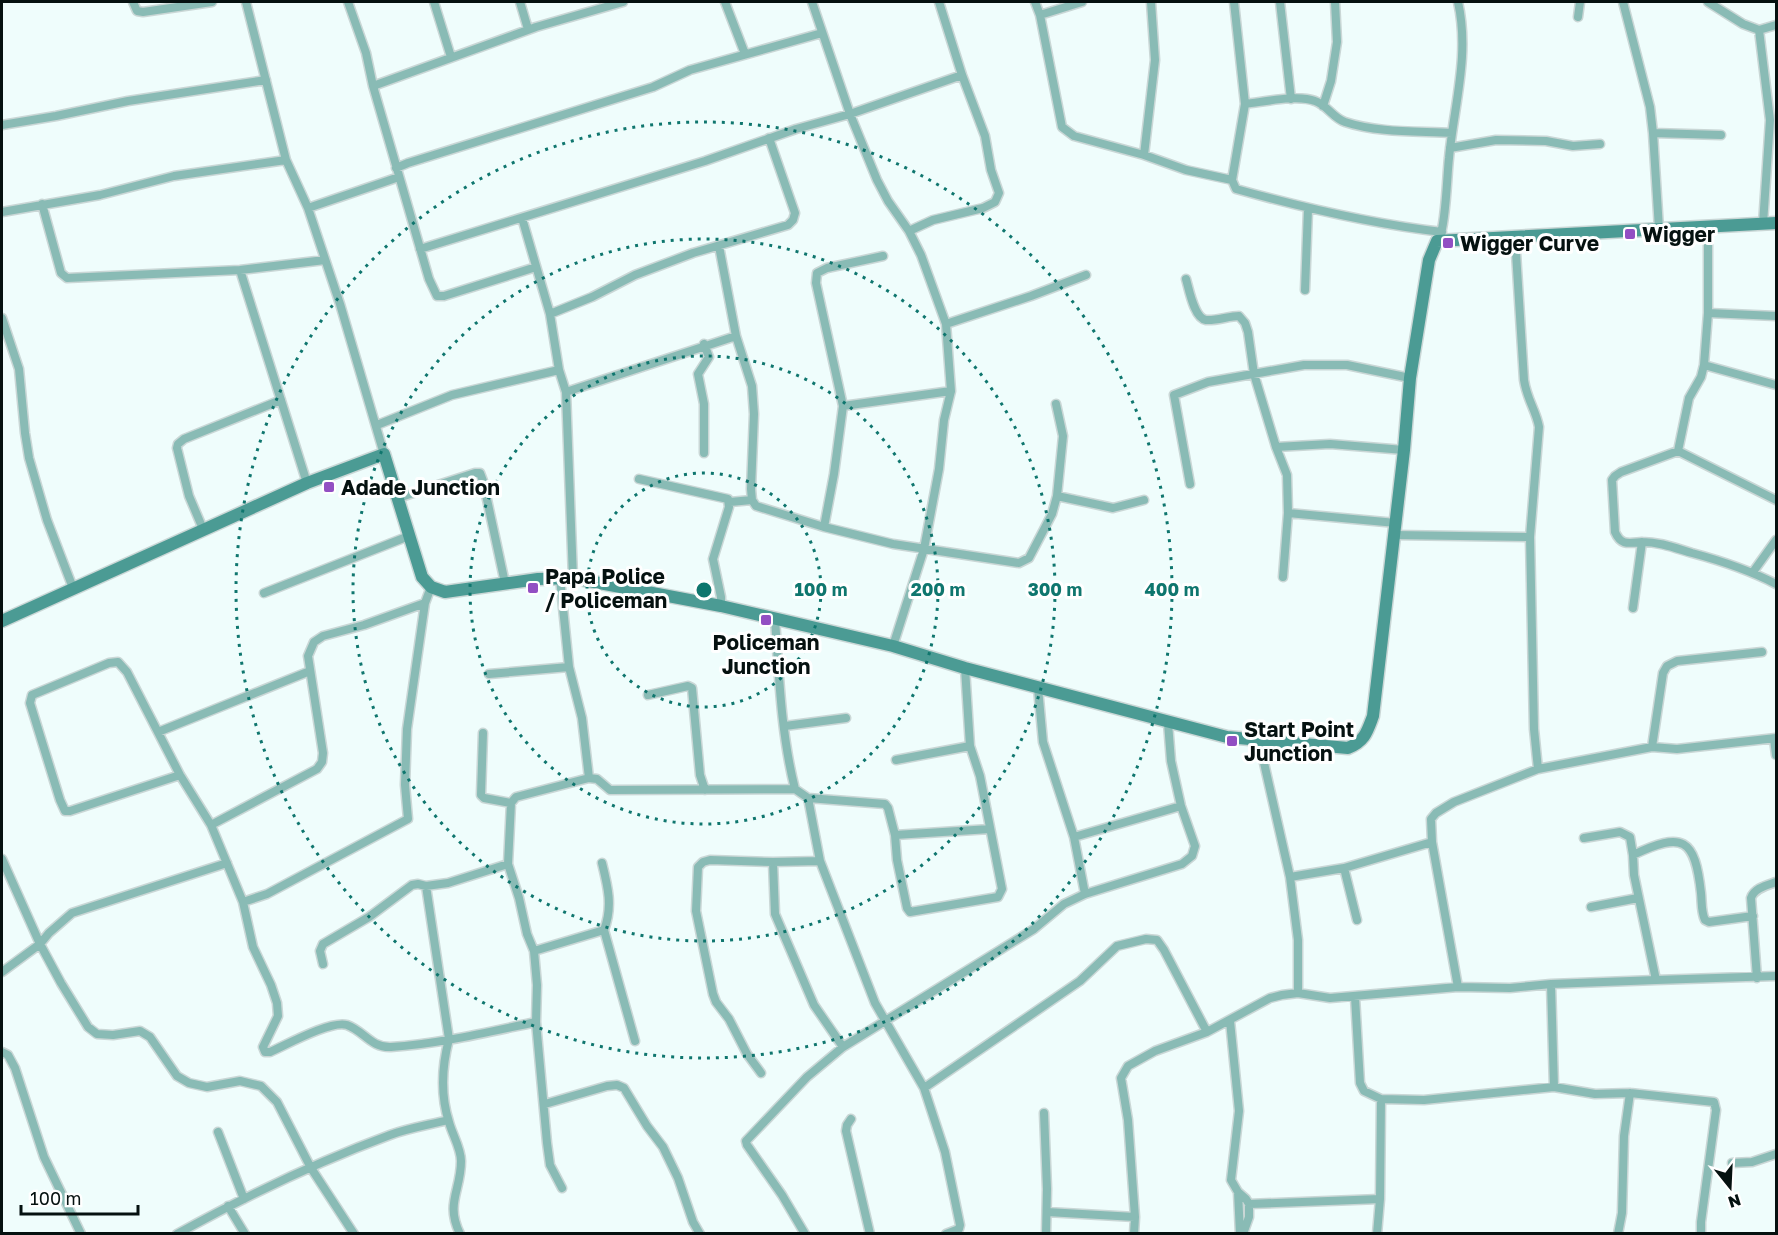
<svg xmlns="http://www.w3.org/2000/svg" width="1778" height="1235" viewBox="0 0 1778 1235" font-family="'Golos Text',sans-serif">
	<rect width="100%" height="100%" fill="#effdfc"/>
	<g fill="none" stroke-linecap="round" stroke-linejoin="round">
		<defs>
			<path id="street" d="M133 2 137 11 143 12 212 2
				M246 2 286 160 308 208 340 304 384 454
				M348 2 366 53 373 86 536 27 623 2
				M434 2 451 57
				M520 2 528 29
				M725 2 745 54
				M812 2 850 114 877 180 888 201 909 231 921 255 946 324 951 391 944 420 939 469 924 549 893 646
				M1035 2 1040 15 1062 127 1074 136 1144 155 1186 170 1232 180
				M1234 2 1245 104 1232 180 1236 189C1304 208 1372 224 1442 232
				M1280 2 1291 99
				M1623 2 1650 107 1653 133 1659 229
				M1708 2 1743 24 1759 30 1776 25
				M1040 15 1082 2
				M1578 17 1580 2
				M1759 30 1770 120 1763 224
				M373 86 429 279 437 296H444L536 267
				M1245 104C1264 102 1297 94 1315 101 1327 105 1333 118 1345 122 1378 133 1417 131 1452 133
				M1323 106 1331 81 1337 42 1335 2
				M2 125 56 116 128 101 266 80
				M1653 133 1721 135
				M1450 148 1496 140 1546 141 1573 146 1600 144
				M1144 155 1155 60 1151 2
				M396 168 408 163 653 87 690 70 822 33
				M42 204 61 273 67 278 240 270 325 260
				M308 208 399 177
				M2 212 100 195 174 176 286 160
				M522 218 550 314 559 370 566 392 573 578
				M909 231 933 220 983 208 995 202 999 193 991 170 985 136 962 75 939 2
				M1440 236C1446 222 1447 175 1449 158 1454 105 1470 55 1458 2
				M1515 237 1524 380C1527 400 1536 410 1539 427L1530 537 1534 729 1538 769
				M719 246 736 336 752 386 754 414 751 489 752 500 756 506 824 527 893 544 1019 563 1029 558 1052 514 1057 496 1063 436 1056 404
				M420 249 705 161 796 129 850 114 962 75
				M240 270 307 483
				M1186 279C1189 289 1194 318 1206 320 1216 321 1229 316 1239 316L1245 323 1248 332 1254 374 1276 447 1287 475 1288 513 1283 577
				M1305 290 1308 209
				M1708 313 1776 316
				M550 314 592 297 635 275 693 253 788 225 793 220 795 213 769 138
				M2 318 19 369 25 433 29 458 47 520 73 588
				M946 324 1031 296 1086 275
				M1704 365 1776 385
				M566 392 736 336
				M843 406 951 391
				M377 425 452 395 559 370
				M1276 447 1330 444 1404 450
				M1678 451 1689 398 1701 377 1704 365 1708 313V228
				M704 453V404L698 374 709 357 704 344
				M639 479 728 499 729 507 713 559 721 597V606
				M1190 484 1174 395 1208 382 1304 365H1347L1410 378
				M1057 496 1113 508 1144 500
				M398 498 475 473H480L483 481 505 583
				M730 502 752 500
				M1288 513 1396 523
				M824 527 834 474 843 406 816 283 817 273 827 268 883 256
				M203 529 189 496 177 448 178 444 184 439 281 400
				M1394 535 1530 537
				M1642 542C1629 543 1621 546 1615 532L1612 480 1615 476 1621 472 1678 451 1776 500
				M1753 572 1776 540
				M264 593 409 536
				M1633 608 1642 542C1660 542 1675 548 1692 553 1722 561 1749 570 1776 584
				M775 619C779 675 781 734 795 789
				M569 667 582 718 589 778
				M489 674 569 667 560 578
				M1038 688 1043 742 1074 837 1085 894
				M648 695 688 686 692 688 700 775 705 790
				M785 726 846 718
				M158 732 310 671
				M483 733 481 795 484 798 511 803
				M1774 739 1776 755
				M1259 741 1290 877 1298 940V993
				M1652 747 1663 673 1667 666 1677 661 1762 652
				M896 760 970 746
				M180 775 70 811H65L60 800 30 703 32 695 109 663 118 662 127 672 180 775 211 825 243 902 253 947 271 985 277 1003 278 1016 263 1047 265 1052H270C286 1045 331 1020 347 1025 364 1031 371 1048 391 1047 439 1044 488 1032 536 1022L547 1143 550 1165 562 1188
				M808 798 820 861 875 1003 924 1088 945 1152 960 1225 959 1229 946 1234
				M211 825 317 769 322 762 323 753 308 656 314 642 323 636 364 625 425 603 431 587
				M895 835 897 860 907 908 910 912 998 897 1002 889 980 776 970 746 965 668
				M1074 837 1181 806
				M1584 838 1620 832 1630 837 1633 855 1634 875 1656 980 1776 976
				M1633 855C1683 831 1695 838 1701 893 1702 902 1701 912 1705 920L1709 922 1753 916
				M2 859 40 944 61 983 88 1027 97 1034 113 1035 140 1031 150 1037 177 1076 189 1083 207 1087 240 1081 261 1086 277 1102 311 1168 354 1234
				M773 862 775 914 814 1005 843 1047
				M1344 868 1357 920
				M1290 877 1344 868 1432 842
				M426 886 449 1039C442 1066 440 1094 449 1122 452 1134 461 1148 461 1161 461 1191 445 1203 460 1234
				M243 902 267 894 408 819 405 785 407 729 425 603
				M1591 907 1638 898
				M604 930 635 1041
				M534 951 604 930C613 907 608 887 602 863
				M323 964 320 951 323 944 369 917 412 885 418 884 426 886 448 883 508 864
				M2 972 40 944 49 933 72 913 227 863
				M1757 978 1751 898C1754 888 1768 885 1776 882
				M1551 984 1554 1087
				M1458 987 1432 842 1431 819 1436 813 1454 802 1538 769 1652 747 1677 749 1776 738
				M1355 997 1360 1083 1364 1091 1381 1099 1424 1100 1554 1087 1595 1094 1630 1093 1714 1102 1716 1110 1701 1222V1234
				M1230 1021 1239 1111 1231 1180 1238 1192 1246 1199 1249 1204V1217L1243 1234
				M536 1022 537 985 534 951 527 934 519 898 508 864 511 803 516 797 589 778 597 779 610 790 795 789 808 798 885 804 888 808 895 835 990 829
				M2 1052 8 1055 15 1068 44 1157 81 1234
				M761 1073 747 1054 729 1019 716 1002 713 994 696 911 698 867 703 862 710 860 773 862 820 861
				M924 1088 1080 981 1117 946 1146 939 1157 940 1164 950 1207 1032
				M545 1104 607 1086 617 1085 624 1088 647 1126 663 1147 678 1178 693 1222 700 1234
				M1044 1113 1047 1189 1046 1234
				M851 1119 847 1125 846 1131 870 1234
				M218 1132 244 1199
				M1732 1163 1752 1162 1776 1154
				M1238 1192 1240 1234
				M1249 1204 1380 1199
				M228 1206 245 1234
				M1047 1212 1135 1217
				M177 1234C246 1196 317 1162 390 1135 409 1128 429 1125 448 1120
				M805 1234 782 1195 747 1145 746 1141 807 1077 843 1047 1034 929 1064 904 1085 894 1182 864 1192 856 1195 846 1181 806 1171 761 1168 723
				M1134 1234 1135 1217 1128 1120 1121 1078 1128 1066 1155 1051 1207 1032 1270 998 1282 995 1298 993 1330 998 1458 987 1510 988 1551 984 1656 980
				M1377 1234 1380 1199 1381 1099
				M1618 1234 1622 1213 1624 1136 1630 1093"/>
			<path id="secondary" d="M2 621 307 483 384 454 422 577 431 587 445 592 538 579 573 578 721 606 893 646 965 668 1227 737 1348 748C1365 741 1367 732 1373 716L1404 450 1410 378 1429 260 1437 241 1776 223"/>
		</defs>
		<use href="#street" stroke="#cad7d6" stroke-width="11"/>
		<use href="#secondary" stroke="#cad7d6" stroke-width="15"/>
		<use href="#street" stroke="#89bbb5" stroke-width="8"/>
		<use href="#secondary" stroke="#4b9b94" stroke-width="12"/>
	</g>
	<g fill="none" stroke="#0f766e" stroke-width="3" stroke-dasharray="3 6">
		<circle cx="704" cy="590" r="117"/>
		<circle cx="704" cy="590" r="234"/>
		<circle cx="704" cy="590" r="351"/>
		<circle cx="704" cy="590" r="468"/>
	</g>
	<g fill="#924fc3" stroke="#fff" stroke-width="2">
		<rect x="1624" y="228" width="12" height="12" rx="3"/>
		<rect x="1442" y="237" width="12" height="12" rx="3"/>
		<rect x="323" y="481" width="12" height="12" rx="3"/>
		<rect x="527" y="582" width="12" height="12" rx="3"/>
		<rect x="760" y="614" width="12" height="12" rx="3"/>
		<rect x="1226" y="735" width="12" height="12" rx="3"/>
	</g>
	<g text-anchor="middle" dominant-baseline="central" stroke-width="6" stroke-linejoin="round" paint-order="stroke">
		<g font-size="21" font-weight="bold" fill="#051110" stroke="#fff" text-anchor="start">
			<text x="1642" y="234">Wigger</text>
			<text x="1460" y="243">Wigger Curve</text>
			<text x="341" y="487">Adade Junction</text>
			<text x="545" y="576">Papa Police<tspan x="545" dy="24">/ Policeman</tspan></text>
			<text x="766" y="642" text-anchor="middle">Policeman<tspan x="766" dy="24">Junction</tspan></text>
			<text x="1244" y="729">Start Point<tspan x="1244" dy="24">Junction</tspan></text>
		</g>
	</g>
	<circle cx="704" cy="590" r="9" fill="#0f766e" stroke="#fff" stroke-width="3"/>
	<g font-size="18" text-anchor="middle" font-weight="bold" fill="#0f766e" stroke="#fff" stroke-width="6" stroke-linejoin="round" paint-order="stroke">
		<text x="821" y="596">100 m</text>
		<text x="938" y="596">200 m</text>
		<text x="1055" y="596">300 m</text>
		<text x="1172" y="596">400 m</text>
	</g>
	<rect width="1778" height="1235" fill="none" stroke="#051110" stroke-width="6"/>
	<g transform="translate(1730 1187) rotate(162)" stroke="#ffffff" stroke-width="4.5" paint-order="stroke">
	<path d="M0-4.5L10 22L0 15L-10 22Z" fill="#051110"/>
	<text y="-9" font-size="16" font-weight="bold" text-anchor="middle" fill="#051110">N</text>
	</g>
	<path d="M21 1205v9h117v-9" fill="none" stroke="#051110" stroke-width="3"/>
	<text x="30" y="1205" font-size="18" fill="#051110" stroke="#ffffff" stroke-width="4.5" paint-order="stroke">100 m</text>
</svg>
